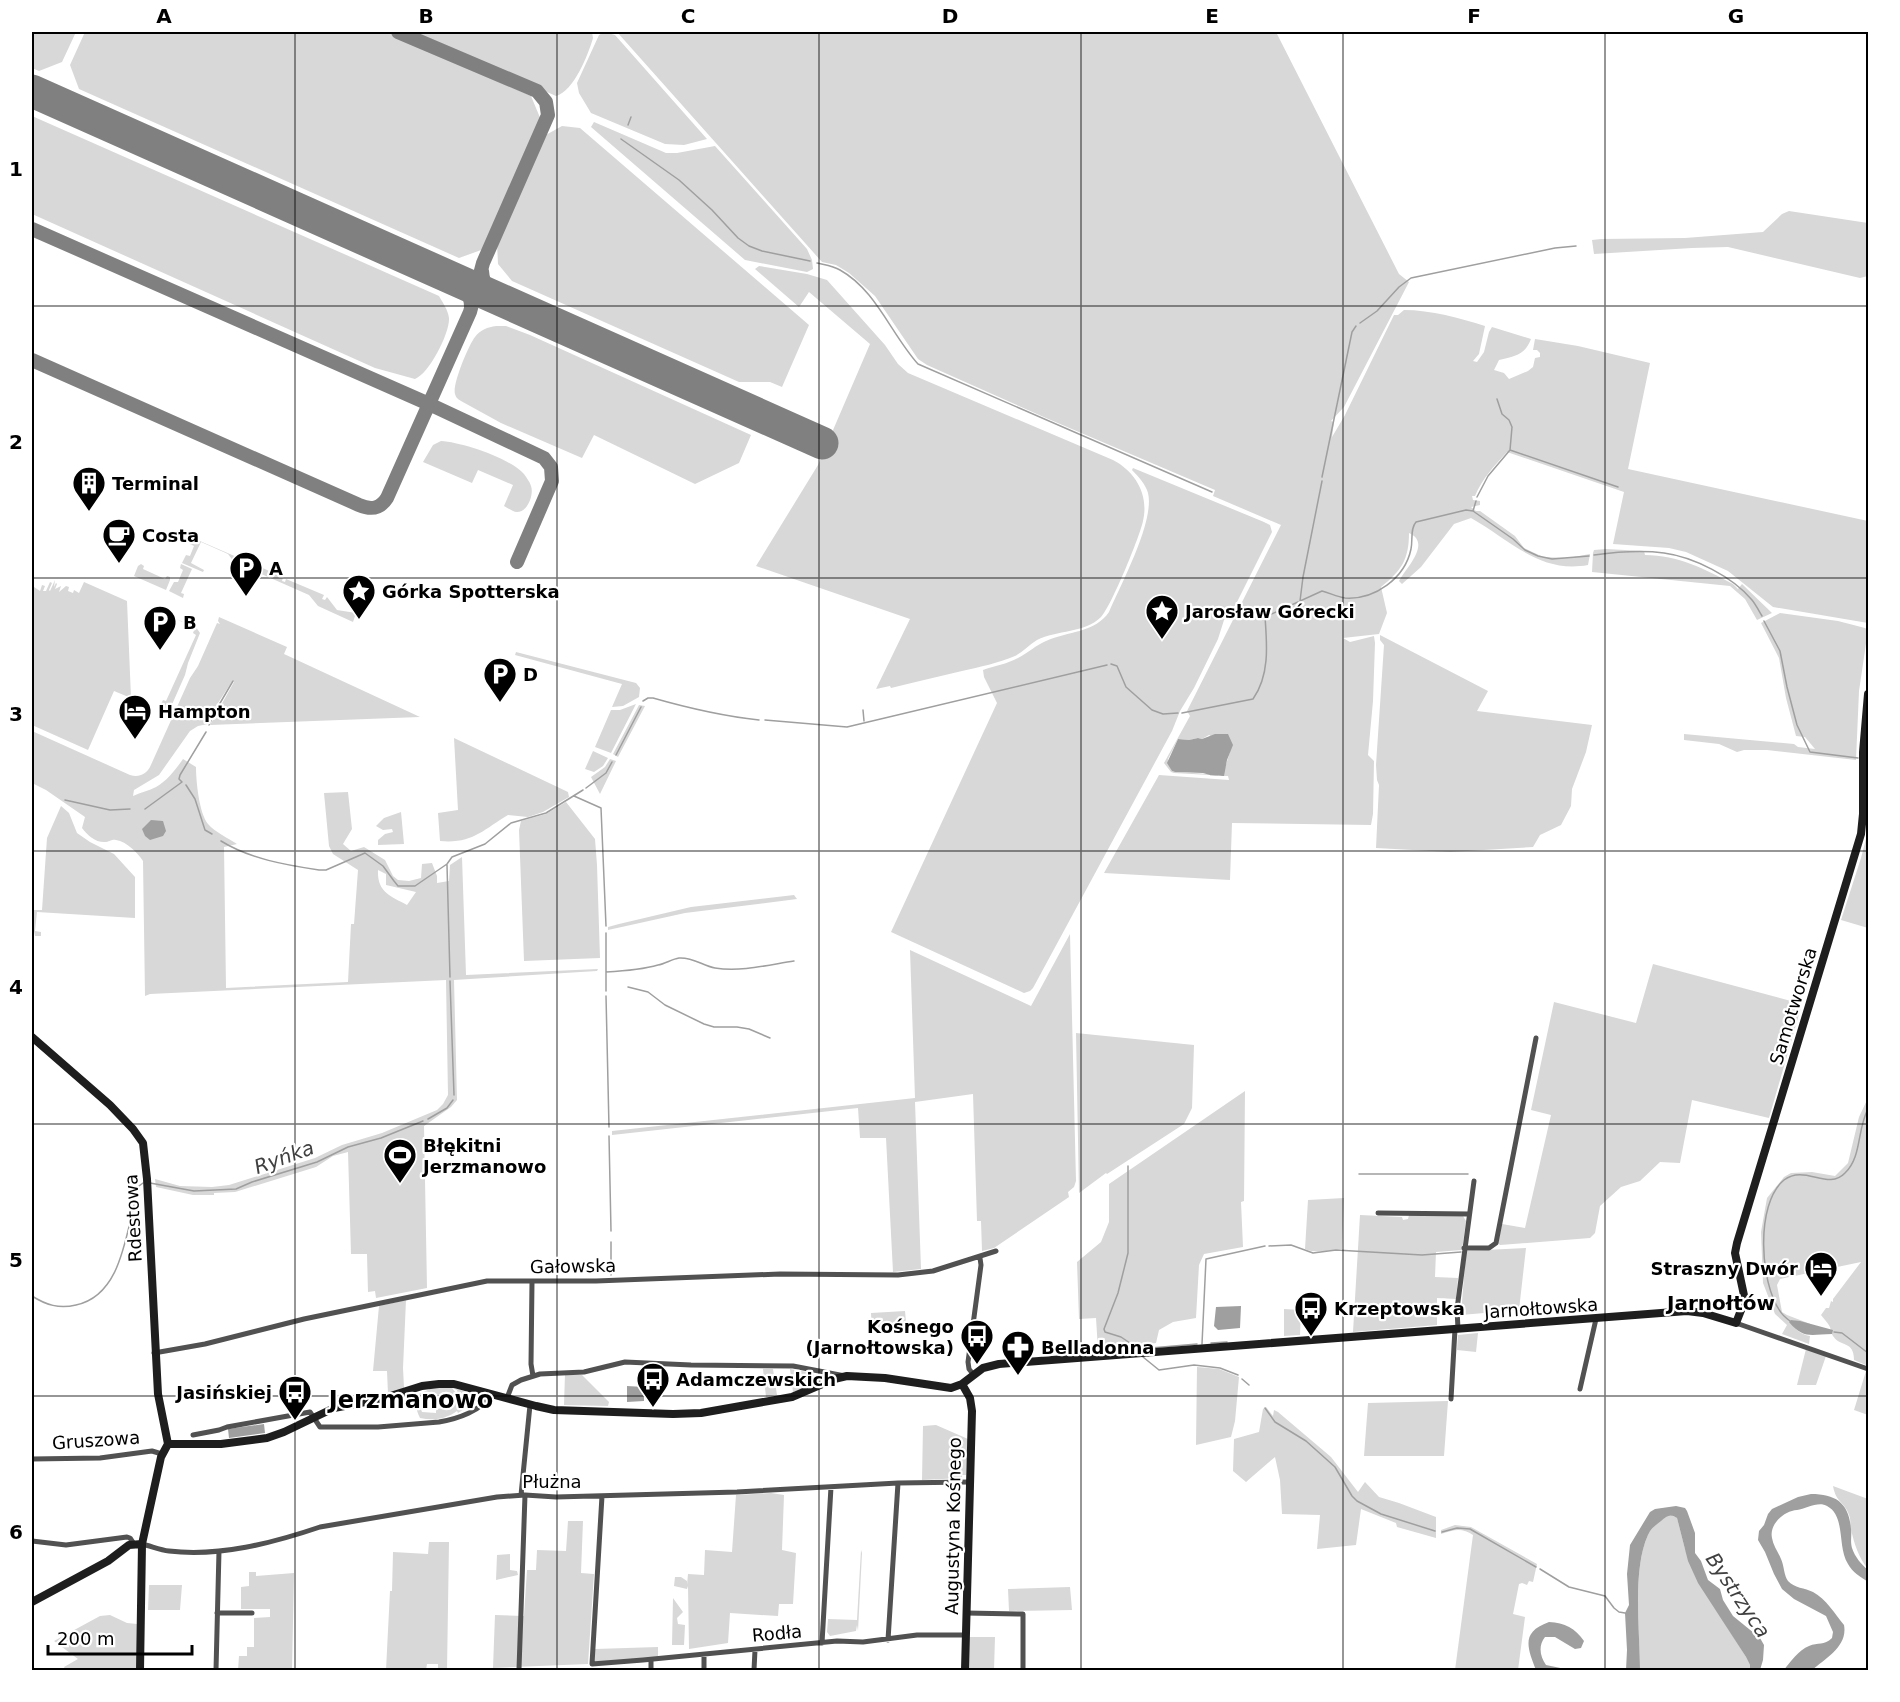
<svg xmlns="http://www.w3.org/2000/svg" width="1900" height="1702" viewBox="0 0 1900 1702" font-family="'DejaVu Sans',sans-serif">
	<rect width="100%" height="100%" fill="#fff"/>
	<path fill="#d8d8d8" fill-rule="evenodd" d="M32 32H76L62 62 39 71 32 68Z
		M85 32H386L531 96 541 120 484 249 459 258 79 89 70 65Z
		M411 32H592L593 38C588 55 574 91 556 96Z
		M604 32 615 35 707 139 684 145 665 144 591 113 579 93 577 83 599 35Z
		M617 32H1276L1399 274 1409 282 1344 407 1331 421 1334 422 1332 437 1345 415 1394 315H1398L1404 310C1431 310 1460 318 1485 326L1479 354 1473 361 1477 362 1484 352 1489 332 1492 327 1531 339C1525 355 1515 356 1499 360L1494 370 1504 373 1509 379 1528 371 1533 367 1535 358 1540 357V353L1537 350H1533L1535 339 1578 346 1650 363 1628 469 1868 521V623L1773 607 1728 571 1686 552 1669 548 1613 544 1624 492 1507 452C1494 466 1482 479 1475 496H1472L1473 500 1480 501V505L1471 507 1476 511H1480L1515 536 1524 548 1543 557 1568 558 1590 554 1588 565C1539 574 1509 539 1471 518L1454 524 1421 567 1402 584 1399 581C1406 568 1432 543 1409 533 1409 560 1401 571 1381 587L1387 613 1379 634 1343 638 1350 642 1374 636 1375 643 1373 701 1368 755 1374 761 1373 814 1371 825 1232 823 1230 880 1104 873 1159 775 1229 780 1228 776 1174 773 1171 772 1164 763 1190 716 1187 711 1281 525 1213 496 1215 490 1046 418 927 365 918 359 875 296 849 273 836 265 822 262ZM1209 735 1231 748C1228 758 1226 767 1221 776 1206 773 1191 773 1175 772L1172 771 1168 759 1178 739 1189 740 1198 738 1202 739Z
		M32 116 439 296C443 303 448 310 449 318 450 333 429 374 415 379L375 368 32 214Z
		M594 122 666 153H677L715 146 807 249 812 260 813 269 807 272 745 260 591 127Z
		M562 126 580 128 809 325 782 387 770 382H739L512 281 498 264 497 243 544 136Z
		M1789 211 1868 223V276L1860 278 1728 247 1692 248 1594 254 1592 240 1601 239 1685 238 1763 232 1782 214Z
		M759 266 807 274 827 280 885 345 898 364 908 373 1113 460C1136 472 1149 495 1143 521 1140 536 1111 607 1101 617 1085 633 1057 630 1037 640 1029 645 1023 652 1015 656 998 663 980 667 962 671 938 677 914 682 891 688L890 686 876 689 910 619 756 566 818 465 870 344 809 292 799 307 755 269Z
		M496 326H506L530 335 751 435 739 463 695 484 594 435 582 458 501 423 461 401C458 399 456 398 455 394 452 385 469 344 475 337 480 330 488 327 496 326Z
		M441 441C461 442 510 458 524 474 526 477 530 482 531 486 534 494 528 512 517 512 513 512 508 508 504 506L513 485 478 470 472 483 423 462 433 445Z
		M1133 468 1264 522 1270 525 1272 532 1236 604 1224 620 1218 639 1194 688 1180 711 1172 731 1033 988 1030 991 1024 993 891 932 997 703 984 677 983 670C994 666 1007 664 1018 658 1028 653 1036 645 1046 641 1068 631 1095 633 1109 612 1121 584 1155 521 1148 493 1146 485 1138 476 1132 470Z
		M193 538 239 558 237 561 240 562 242 559 283 577 282 581 285 582 286 579 324 595 322 599 325 600 327 597 337 610 356 613 353 622 318 606 309 595 234 562 228 554 201 542 191 563 204 570 203 572 182 563 186 555 190 556 194 546 190 544Z
		M1606 549 1644 551 1645 555C1678 555 1705 569 1733 584L1738 589 1742 584 1772 613 1757 620 1745 599 1730 586 1592 572 1593 553 1594 550Z
		M141 564 144 566 143 569 165 579 167 576 170 577V580L166 590 134 576 138 566Z
		M181 564 192 569 181 593 184 594 183 598 169 591 174 582H178L183 570 180 568Z
		M55 580 54 587 56 583 57 584 55 589 61 586 59 592 66 586 69 587 68 591 73 593 74 590 79 593 84 582 127 601 131 698 114 691 88 750 32 725V590L34 587 40 591 42 585 45 586 43 591H46L50 582 52 583 49 590 50 591Z
		M1780 613 1838 621 1865 628 1868 630 1859 691 1856 760 1767 750H1744L1737 752 1719 744 1684 740V734L1794 744 1798 747 1815 749 1805 737 1796 736 1786 698 1779 658 1761 623Z
		M219 617 287 647 284 654 420 717 210 725 234 682 233 680 216 706 208 724 198 726 190 731 159 775 134 790 133 796C141 792 149 791 156 787 167 781 176 769 183 759L196 767C196 781 199 813 208 824 215 832 228 838 237 844L224 847 226 988 348 982 351 924H354L358 870 333 854 329 846 324 793 348 792 352 829 343 844 351 851 364 847 385 860 393 876 398 880 409 881 421 878 422 864 432 863 437 876V883L449 881 450 865 462 857 466 975 598 969 597 971 454 980 457 1100 451 1107 424 1126 427 1288 376 1298 375 1291 368 1292 367 1254H351L348 1152 333 1156 316 1167 235 1192 214 1193V1195H193L156 1187 155 1179 180 1186 212 1187 229 1185 315 1158 342 1145 382 1133 437 1110 443 1104 448 1095 446 980 150 994 145 996 143 861C137 852 127 842 116 840 112 839 111 841 106 842 96 843 88 836 82 828L85 817 46 790 32 783V731L130 775C139 778 146 774 150 767L190 678 198 666 217 623 220 624 218 621ZM378 870 386 874V885L416 892 407 905C390 896 377 892 378 870Z
		M176 619 196 627 200 633 188 663 185 675 170 709 167 710 160 706 163 700 166 701 196 635 193 633 195 628Z
		M1380 635 1488 691 1477 711 1592 725 1586 752 1572 789 1571 806 1561 825 1540 835 1533 847 1450 852 1376 848 1379 785 1377 780 1376 765 1384 645 1380 640Z
		M516 652 636 683 640 688 639 697 623 706 612 707 622 684 515 655Z
		M636 704 611 753 595 747 611 710H620Z
		M639 705 645 706 618 757 613 754Z
		M454 738 568 792 569 797 543 812 528 817 508 815C483 830 472 844 440 841L438 813 458 810Z
		M593 751 608 758 603 766 594 772 585 769Z
		M610 759 616 761 600 794 591 777 605 767Z
		M566 802 595 839 597 865 600 958 524 961 519 830 521 821 546 814Z
		M61 806 69 813 77 833 90 842 114 854 135 877V918L37 912 35 931 41 932V936H35L34 931H32V910H42L47 838Z
		M401 812 404 844 378 845V840L385 834 393 832 392 829 383 830 376 826 384 818Z
		M1868 831V928L1841 920 1861 858Z
		M794 895 797 899 685 913 608 930V927L619 924 691 907Z
		M1070 934 1076 1181 1074 1187 1068 1192 1069 1197 994 1248 982 1251 981 1221H977L973 1094 915 1102 921 1269 893 1272 886 1138H860L858 1108 612 1135V1131L915 1098 910 950 1031 1006Z
		M1653 964 1802 1004 1769 1118 1692 1100 1680 1163 1660 1162 1640 1181 1621 1187 1600 1206 1595 1233 1590 1238 1500 1245 1498 1243 1502 1224 1525 1228 1551 1115 1531 1110 1554 1002 1636 1023Z
		M1076 1033 1194 1045 1192 1108 1184 1124 1107 1174 1106 1173 1079 1193Z
		M1245 1091 1244 1201 1241 1202 1243 1247 1204 1254 1199 1265 1196 1318 1173 1322 1159 1330 1156 1343 1141 1346 1098 1350 1096 1318 1079 1319 1077 1262 1101 1242 1109 1222V1184Z
		M1868 1098V1366L1854 1360C1854 1340 1841 1348 1833 1336 1832 1335 1830 1327 1830 1327 1828 1323 1824 1319 1821 1315L1826 1308H1829L1831 1301 1833 1302V1299L1861 1262 1780 1279 1777 1285 1782 1312 1787 1315 1813 1325 1791 1320C1795 1330 1800 1334 1810 1336L1809 1344 1782 1334 1787 1325 1775 1314 1763 1283 1761 1232 1767 1198 1784 1177 1791 1173 1812 1172 1835 1176 1848 1163 1859 1117Z
		M1344 1198 1342 1249C1330 1250 1316 1254 1305 1249L1308 1200Z
		M1360 1215 1402 1217 1403 1220 1408 1219 1409 1215 1463 1216 1466 1221 1462 1250 1436 1252 1435 1277 1458 1278 1456 1299 1437 1298V1325L1353 1332Z
		M1526 1248 1519 1310 1461 1315 1466 1251Z
		M406 1300 403 1368 404 1388 388 1394 387 1371H373L379 1306Z
		M1284 1309 1301 1310 1300 1335 1284 1336Z
		M905 1311 907 1333H872L871 1313Z
		M1478 1333 1476 1352 1457 1350 1458 1335Z
		M1806 1349 1826 1356 1816 1385H1797Z
		M1197 1367 1219 1369 1239 1377 1235 1421 1231 1437 1196 1445Z
		M763 1369H773L777 1395 766 1397Z
		M790 1369 813 1373 815 1384 793 1392Z
		M1866 1371 1868 1372V1415L1854 1410Z
		M565 1374 582 1375 609 1402 608 1406 564 1405Z
		M451 1387 483 1397 458 1413 457 1411C446 1419 434 1421 420 1418 416 1410 414 1402 419 1394L430 1389ZM452 1388 457 1390 459 1403H457L456 1400H454L450 1407 436 1409V1413L422 1412 420 1407 421 1402 435 1396 450 1397 457 1394Z
		M1448 1401 1444 1456H1364L1368 1403Z
		M1266 1407 1273 1416 1274 1410 1278 1412 1331 1457 1358 1492 1365 1482 1379 1497 1399 1503 1436 1517V1538L1397 1527 1396 1523 1361 1509 1356 1545 1317 1549 1320 1515 1282 1514 1280 1480 1275 1457 1246 1482 1233 1471 1234 1439 1259 1432 1263 1409Z
		M936 1425 968 1439 966 1475H962V1478L922 1480 923 1426Z
		M1833 1486 1868 1499V1569C1859 1558 1854 1544 1851 1529 1850 1525 1851 1519 1849 1515 1845 1502 1836 1503 1833 1486Z
		M771 1493 784 1495 782 1550 796 1553 793 1604H779L778 1616 730 1613 728 1643 689 1649 688 1586 687 1589 674 1586 675 1577H681L687 1581V1585L688 1574 704 1575 705 1550 732 1552 736 1495Z
		M1668 1515H1672L1677 1518 1685 1549 1714 1606 1746 1657 1750 1665V1670H1640C1640 1633 1632 1569 1648 1535 1652 1526 1660 1521 1668 1515Z
		M568 1521H583L581 1573 594 1574 588 1664 493 1668 495 1615 524 1616 527 1570H536L537 1550 566 1551Z
		M1455 1525 1471 1527 1537 1564 1533 1582 1529 1581 1527 1585 1522 1583 1519 1584 1513 1614 1525 1617 1518 1670H1455L1473 1535C1462 1527 1453 1530 1441 1534V1530Z
		M429 1542H449L447 1670H438V1664H427L426 1670H386L390 1591H392L393 1552 428 1554Z
		M861 1550 862 1553 858 1631 857 1625 856 1631 830 1636 827 1632 828 1619 857 1620Z
		M510 1554V1570L517 1571 518 1575 496 1580 497 1555Z
		M249 1572H256V1576L294 1573 292 1670H238L239 1656H247V1647H254V1618L270 1617V1609H241V1587L249 1586Z
		M149 1585H182L180 1610H148Z
		M1070 1587 1072 1610 1009 1611 1008 1589Z
		M673 1598 683 1612 677 1618 678 1624 685 1625 684 1645H672Z
		M110 1615 127 1623 137 1624V1670H64L65 1669 64 1667 78 1659 54 1641 100 1616Z
		M969 1637H995L994 1670H968Z
		M658 1647V1657L594 1662 595 1649Z"/>
	<path fill="#9f9f9f" d="M1215 734H1228L1233 745 1227 760 1224 776 1210 775 1203 773 1175 772 1172 771 1167 763 1178 739 1189 740 1198 738 1202 739Z
		M151 820 163 821 166 831 163 836 150 840 145 836 142 829Z
		M1241 1306 1240 1328 1218 1330 1214 1326 1216 1307Z
		M1791 1320 1800 1321 1833 1330 1832 1334C1812 1334 1804 1340 1789 1322Z
		M627 1386 644 1387V1401L627 1402Z
		M264 1424 265 1433 229 1438 228 1429Z
		M1811 1494C1836 1494 1849 1503 1851 1529 1852 1535 1850 1541 1852 1548 1855 1557 1861 1564 1868 1570V1582C1861 1577 1852 1572 1848 1564 1837 1547 1846 1516 1827 1506 1818 1501 1806 1509 1797 1510 1784 1511 1769 1524 1772 1538 1773 1545 1778 1552 1781 1559 1784 1565 1784 1576 1788 1581 1794 1588 1805 1588 1813 1592 1826 1599 1835 1614 1844 1625 1848 1646 1826 1658 1812 1670H1784C1790 1662 1799 1650 1809 1646 1818 1642 1824 1646 1832 1638L1833 1632 1826 1616 1794 1599 1782 1589 1774 1574 1765 1552 1758 1540 1759 1531 1764 1525 1768 1514 1772 1509 1798 1497Z
		M1676 1506 1685 1508 1687 1511 1695 1533V1553L1701 1561 1708 1580 1720 1589 1723 1600 1733 1616 1760 1638 1764 1645 1763 1660 1760 1670H1750V1665L1746 1657 1698 1583 1688 1561 1677 1518C1670 1513 1667 1516 1661 1521 1656 1525 1651 1528 1648 1535 1632 1570 1640 1631 1640 1670H1626L1627 1650 1625 1613 1629 1605 1627 1574 1630 1545 1650 1512 1655 1509Z
		M1549 1622C1565 1623 1575 1628 1584 1641L1581 1648 1575 1649 1555 1637H1545C1538 1646 1540 1656 1546 1665L1570 1670H1536C1527 1647 1521 1632 1549 1622Z"/>
	<g fill="none" stroke-linecap="round" stroke-linejoin="round">
		<path stroke="#9f9f9f" stroke-width="1.5" d="M628 125 631 117
			M621 139 679 180 712 210 738 238 749 246 762 251 810 261
			M817 263C825 265 833 266 840 270 876 290 891 334 918 364L1212 492
			M1360 323 1377 311 1399 287 1411 278 1555 248 1576 246
			M1510 450 1618 487
			M1322 477 1352 332 1356 326
			M1477 497 1488 476 1510 450 1512 427 1509 420 1502 414 1497 399
			M1473 511 1476 501
			M1594 555C1616 552 1642 550 1664 553 1694 557 1733 577 1752 600 1756 605 1759 611 1762 616
			M1300 601 1303 577 1322 481
			M1764 621 1780 651 1787 687 1797 725 1810 752 1858 758
			M1111 664 1117 666 1126 687 1152 710 1163 714 1178 713
			M643 701 648 698H653C688 708 722 716 759 720
			M863 710 864 721
			M1182 713 1253 699C1270 675 1267 644 1265 617L1322 591C1330 593 1337 597 1345 598 1375 600 1405 578 1411 549 1413 539 1410 529 1416 522L1466 510 1473 511 1513 539 1525 550 1538 556 1552 559 1589 556
			M765 720 847 727 1107 665
			M209 725 216 710 233 681
			M616 755 641 707
			M186 785 195 799 205 830 212 834
			M586 788 606 773 612 762
			M574 796 601 808 606 926
			M65 800 110 810 130 809
			M145 809 182 782 179 779 180 775 206 732
			M221 841C250 859 286 865 319 870H326L365 853 383 866 394 881 398 886H415L447 864 452 857 485 844 511 823 546 813 583 790
			M447 865 450 977
			M606 933V991
			M606 972C624 971 641 970 658 965 665 964 672 959 679 958 693 957 703 966 715 968 741 972 768 965 794 961
			M450 981 454 1095
			M628 987 648 992 665 1005 704 1024 714 1027H737L749 1029 770 1038
			M606 996 609 1127
			M428 1119 447 1108 453 1100
			M609 1136 611 1231
			M1128 1166V1253L1118 1293 1104 1329 1105 1332 1121 1337 1139 1349 1197 1344
			M1359 1174H1468
			M150 1183 194 1191 236 1189 252 1182 317 1162 348 1147 381 1138 423 1121
			M135 1201 139 1186 143 1183
			M611 1242V1275
			M1269 1246 1291 1245 1313 1253 1336 1250 1422 1255 1461 1252
			M32 1296C46 1305 59 1309 76 1305 119 1296 125 1241 134 1205
			M1790 1321C1786 1318 1782 1315 1780 1311 1760 1283 1755 1204 1784 1180 1805 1164 1828 1191 1845 1173 1862 1157 1857 1129 1868 1109
			M1834 1332 1842 1333 1868 1353
			M1211 1343 1227 1342
			M1202 1344 1206 1259 1265 1246
			M1143 1357 1159 1370 1194 1365 1220 1368 1238 1375
			M1242 1379 1249 1385
			M1265 1408 1275 1422 1306 1441 1335 1467 1352 1496 1357 1501 1381 1514 1435 1531
			M1442 1532 1457 1528 1470 1529 1536 1567
			M1540 1569 1569 1587 1605 1596 1614 1608 1619 1612 1625 1613
			M1062 1670 1066 1669 1090 1670"/>
		<path stroke="#808080" stroke-width="14" d="M32 229 429 404 544 458 551 467 552 481 517 562
			M482 271C483 286 490 293 502 301
			M446 276C460 284 471 289 471 307
			M32 360 359 505C371 510 380 509 387 498L470 312 483 263 548 115 546 102 537 91 398 32"/>
		<path stroke="#808080" stroke-width="33" d="M32 91 822 443"/>
		<path stroke="#515151" stroke-width="5" d="M1378 1213 1469 1214
			M1464 1248H1489L1496 1243 1536 1038
			M532 1282 531 1364 533 1376
			M1736 1323 1868 1369
			M1458 1329 1457 1309 1474 1181
			M154 1353 205 1344 304 1319 487 1281H596L780 1274 898 1275 933 1271 996 1251
			M973 1374 969 1369 968 1362 981 1265 980 1258
			M1580 1389 1596 1319
			M507 1398 512 1385 521 1380 540 1374 584 1372 625 1362 691 1365 793 1366 845 1376
			M1451 1399 1455 1329
			M193 1435 219 1430 227 1427 310 1412 320 1427H378L439 1422C457 1419 482 1411 491 1394
			M32 1459 100 1458 152 1451 162 1454
			M521 1495 530 1405
			M602 1496 592 1664 643 1660 837 1641 863 1642 917 1635H966
			M32 1541 66 1545 127 1537 130 1538 134 1544
			M142 1544C151 1546 160 1550 169 1551 219 1557 273 1543 320 1527L497 1497 525 1495 556 1497 737 1492 898 1483 969 1482
			M217 1613H252
			M966 1613 1023 1614V1670
			M888 1640 898 1483
			M822 1643 831 1487
			M651 1660V1670
			M519 1669 525 1495
			M216 1670 219 1551
			M704 1670V1655
			M754 1670 755 1650"/>
		<path stroke="#1e1e1e" stroke-width="8" d="M32 1037 110 1105 133 1129 143 1143 147 1179 158 1394 168 1444
			M962 1384 970 1398 972 1411 965 1670
			M168 1444H221L267 1438 284 1432 334 1408 381 1399 422 1386 439 1384H454L536 1406 554 1410 673 1414 701 1413 792 1397 834 1379 847 1376 885 1378 951 1388 962 1384 983 1368 999 1364 1687 1311 1703 1313 1736 1323 1745 1300 1735 1253 1737 1243 1861 834 1863 814V752L1868 694
			M32 1602 108 1561 129 1545 142 1544
			M140 1670 142 1544 161 1457 168 1444"/>
	</g>
	<path fill="none" stroke="#000" stroke-width="1.5" stroke-opacity="0.55" d="M295 32V1670M557 32V1670M819 32V1670M1081 32V1670M1343 32V1670M1605 32V1670M32 306H1868M32 578H1868M32 851H1868M32 1124H1868M32 1396H1868"/>
	<defs>
		<symbol id="building-pin" viewBox="-11 -11 22 30"><path d="M0 17L-7.5 6A9.5 9.5 0 1 1 7.5 6Z" fill="#000" stroke="#fff"/><path d="M-4-6H4V6H1V3H-1V6H-4ZM-2.5-4.3h1.7v1.8h-1.7ZM.8-4.3h1.7v1.8H.8ZM-2.5-1h1.7V.8h-1.7ZM.8-1h1.7V.8H.8Z" fill="#fff"/></symbol>
		<symbol id="cafe-pin" viewBox="-11 -11 22 30"><path d="M0 17L-7.5 6A9.5 9.5 0 1 1 7.5 6Z" fill="#000" stroke="#fff"/><path d="M-5.5-4.5H6V0H3Q3 3.5 0 3.5H-2.5Q-5.5 3.5-5.5 0ZM3-3.2v2h1.7v-2ZM-6 4.5H4V6H-6Z" fill="#fff"/></symbol>
		<symbol id="parking-pin" viewBox="-11 -11 22 30"><path d="M0 17L-7.5 6A9.5 9.5 0 1 1 7.5 6Z" fill="#000" stroke="#fff"/><path d="M-3.5-5.5H1a3.5 3.5 0 0 1 0 7H-1V5.5H-3.5ZM-1-3.4V-.6H.8a1.4 1.4 0 0 0 0-2.8Z" fill="#fff"/></symbol>
		<symbol id="sight-pin" viewBox="-11 -11 22 30"><path d="M0 17L-7.5 6A9.5 9.5 0 1 1 7.5 6Z" fill="#000" stroke="#fff"/><path d="M0-6L1.8-2.2L6-1.7L2.9 1.2L3.7 5.4L0 3.3L-3.7 5.4L-2.9 1.2L-6-1.7L-1.8-2.2Z" fill="#fff"/></symbol>
		<symbol id="hotel-pin" viewBox="-11 -11 22 30"><path d="M0 17L-7.5 6A9.5 9.5 0 1 1 7.5 6Z" fill="#000" stroke="#fff"/><path d="M-6-4.5h1.5V1H6V5H4.5V3h-9V5H-6ZM-4 0a1.8 1.8 0 1 1 3.6 0ZM.5 0V-2.5h3Q6-2.5 6 0Z" fill="#fff"/></symbol>
		<symbol id="stadium-pin" viewBox="-11 -11 22 30"><path d="M0 17L-7.5 6A9.5 9.5 0 1 1 7.5 6Z" fill="#000" stroke="#fff"/><path d="M0-5a6.5 5 0 1 0 0 10a6.5 5 0 1 0 0-10ZM-3.5-1.8h7v3.6h-7Z" fill="#fff"/></symbol>
		<symbol id="bus-pin" viewBox="-11 -11 22 30"><path d="M0 17L-7.5 6A9.5 9.5 0 1 1 7.5 6Z" fill="#000" stroke="#fff"/><path d="M-5-6H5V4H4V6H2V4H-2V6H-4V4H-5ZM-3.5-4V0h7V-4ZM-3.5 1.2v1.5H-2V1.2ZM2 1.2v1.5H3.5V1.2Z" fill="#fff"/></symbol>
		<symbol id="pharmacy-pin" viewBox="-11 -11 22 30"><path d="M0 17L-7.5 6A9.5 9.5 0 1 1 7.5 6Z" fill="#000" stroke="#fff"/><path d="M-2-6h4v4h4v4h-4v4h-4v-4h-4v-4h4Z" fill="#fff"/></symbol>
	</defs>
	<g fill-rule="evenodd">
		<use href="#building-pin" x="70" y="464" width="38" height="52"/>
		<use href="#cafe-pin" x="100" y="516" width="38" height="52"/>
		<use href="#parking-pin" x="227" y="549" width="38" height="52"/>
		<use href="#sight-pin" x="340" y="572" width="38" height="52"/>
		<use href="#sight-pin" x="1143" y="592" width="38" height="52"/>
		<use href="#parking-pin" x="141" y="603" width="38" height="52"/>
		<use href="#parking-pin" x="481" y="655" width="38" height="52"/>
		<use href="#hotel-pin" x="116" y="692" width="38" height="52"/>
		<use href="#stadium-pin" x="381" y="1136" width="38" height="52"/>
		<use href="#hotel-pin" x="1802" y="1249" width="38" height="52"/>
		<use href="#bus-pin" x="1292" y="1289" width="38" height="52"/>
		<use href="#bus-pin" x="958" y="1317" width="38" height="52"/>
		<use href="#pharmacy-pin" x="999" y="1328" width="38" height="52"/>
		<use href="#bus-pin" x="634" y="1360" width="38" height="52"/>
		<use href="#bus-pin" x="276" y="1373" width="38" height="52"/>
	</g>
	<g text-anchor="middle" dominant-baseline="central" stroke-width="4.5" stroke-linejoin="round" paint-order="stroke">
		<g font-size="18" font-weight="bold" fill="#000" stroke="#fff" text-anchor="start">
			<text x="112" y="483">Terminal</text>
			<text x="142" y="535">Costa</text>
			<text x="269" y="568">A</text>
			<text x="382" y="591">Górka Spotterska</text>
			<text x="1185" y="611">Jarosław Górecki</text>
			<text x="183" y="622">B</text>
			<text x="523" y="674">D</text>
			<text x="158" y="711">Hampton</text>
			<text x="423" y="1145">Błękitni<tspan x="423" dy="21">Jerzmanowo</tspan></text>
			<text x="1798" y="1268" text-anchor="end">Straszny Dwór</text>
			<text x="1334" y="1308">Krzeptowska</text>
			<text x="954" y="1326" text-anchor="end">Kośnego<tspan x="954" dy="21">(Jarnołtowska)</tspan></text>
			<text x="1041" y="1347">Belladonna</text>
			<text x="676" y="1379">Adamczewskich</text>
			<text x="272" y="1392" text-anchor="end">Jasińskiej</text>
		</g>
		<g font-size="18" fill="#000" stroke="#fff">
			<text transform="translate(1793 1006) rotate(-73)">Samotworska</text>
			<text transform="translate(133 1218) rotate(-93)">Rdestowa</text>
			<text transform="translate(573 1266) rotate(-1)">Gałowska</text>
			<text transform="translate(1541 1308) rotate(-4)">Jarnołtowska</text>
			<text transform="translate(96 1440) rotate(-4)">Gruszowa</text>
			<text x="552" y="1481">Płużna</text>
			<text transform="translate(953 1526) rotate(-89)">Augustyna Kośnego</text>
			<text transform="translate(777 1633) rotate(-5)">Rodła</text>
		</g>
		<g font-size="20" font-style="italic" fill="#404040" stroke="#fff">
			<text transform="translate(284 1157) rotate(-20)">Ryńka</text>
			<text transform="translate(1738 1595) rotate(56)">Bystrzyca</text>
		</g>
		<g font-size="20" font-weight="bold" fill="#000" stroke="#fff">
			<text x="1721" y="1303">Jarnołtów</text>
		</g>
		<g font-size="24" font-weight="bold" fill="#000" stroke="#fff">
			<text x="411" y="1400">Jerzmanowo</text>
		</g>
	</g>
	<rect width="1900" height="1702" fill="none" stroke="#ffffff" stroke-width="66"/>
	<path d="M48 1645v9h144v-9" fill="none" stroke="#000000" stroke-width="3"/>
	<text x="57" y="1645" font-size="18" fill="#000000" stroke="#ffffff" stroke-width="4.5" paint-order="stroke">200 m</text>
	<rect x="33" y="33" width="1834" height="1636" fill="none" stroke="#000" stroke-width="2"/>
	<g font-size="20" text-anchor="middle" font-weight="bold" fill="#000">
		<text x="164" y="23">A</text>
		<text x="426" y="23">B</text>
		<text x="688" y="23">C</text>
		<text x="950" y="23">D</text>
		<text x="1212" y="23">E</text>
		<text x="1474" y="23">F</text>
		<text x="1736" y="23">G</text>
		<text x="16" y="176">1</text>
		<text x="16" y="449">2</text>
		<text x="16" y="721">3</text>
		<text x="16" y="994">4</text>
		<text x="16" y="1267">5</text>
		<text x="16" y="1539">6</text>
	</g>
</svg>
